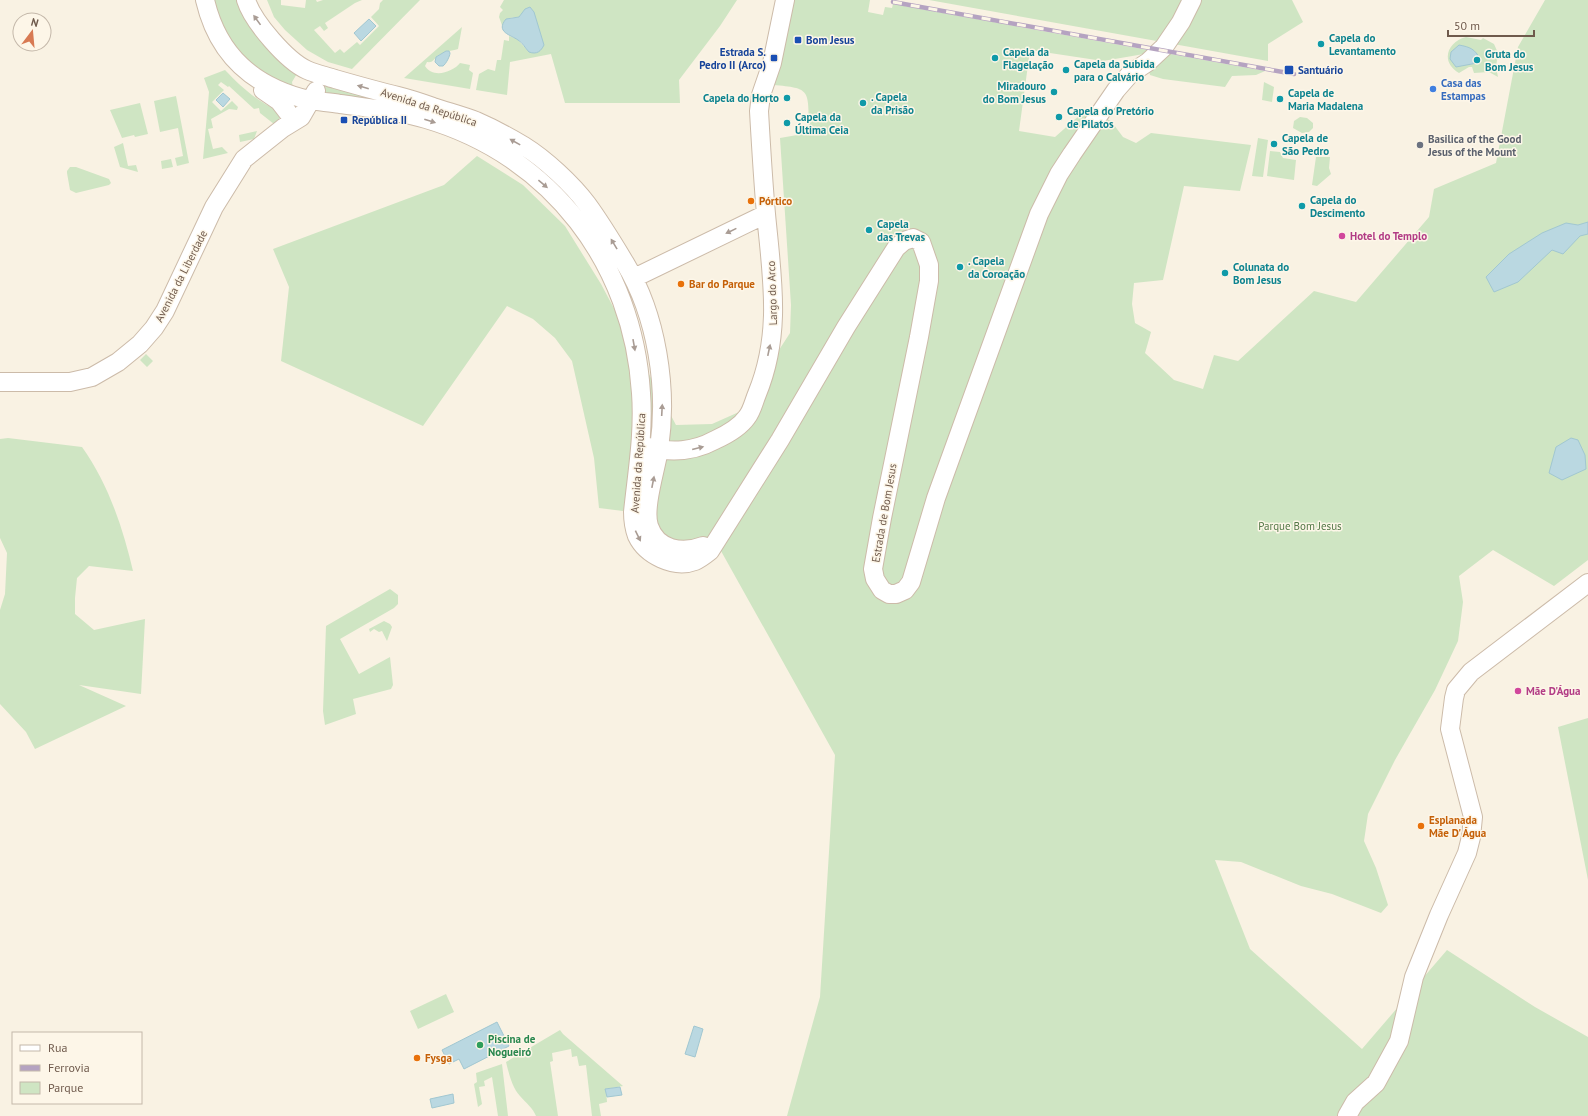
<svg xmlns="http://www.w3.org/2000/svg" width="1588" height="1116" viewBox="0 0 1588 1116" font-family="'PT Sans',sans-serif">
	<rect width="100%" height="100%" fill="#f9f2e3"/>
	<path fill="#cfe5c3" d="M212 0H242L298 72 292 82 293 88 287 86 247 62 231 42Z
		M267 0H281V5L305 8 306 0H316L317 2 323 0H362L355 3 325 23 328 28 324 31 320 26 314 30 335 53 340 49 344 53 357 42 360 45 379 26 371 17 379 9 380 3 383 0H420L352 69 328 62 307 50 285 30 274 17Z
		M504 0H737L720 26 679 80 680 103H565L551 54 510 62 507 95 476 90 479 74 488 69 495 71 497 60H501L504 40 509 41V36L517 39 529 52 527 8 519 17 509 18 503 24V28L499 17 500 13 503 10 500 7Z
		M790 0H870L868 12 883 15 885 7 892 8 893 4 1265 71 1256 75 1232 76 1225 87 1163 79 1150 75 1144 54 1103 61 1030 50 1019 131 1055 137 1081 114 1090 111 1111 121 1123 137 1136 143 1151 133 1251 145 1240 191 1184 186 1163 280 1134 283 1132 304 1135 323 1151 332 1145 353 1174 380 1203 389 1214 355 1238 361 1314 291 1356 302 1429 217 1434 189 1496 163 1518 47 1545 0H1588V560L1554 586 1493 550 1459 576 1463 602 1458 641 1435 690 1395 760 1368 814 1364 841 1376 868 1388 905 1381 913 1332 894 1301 886 1241 862 1215 860 1250 949 1362 1049 1447 950 1535 1007 1588 1037V1116H787L820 997 835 755 721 551 698 539 683 544 669 540 657 528 655 515 599 508 594 458 572 361 555 338 533 319 507 306 423 426 281 361 289 287 273 249 444 185 477 156 523 185 565 226 601 284 676 425 712 424 739 412 790 333 791 305 780 138 803 134 809 127C808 90 811 88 773 85Z
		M929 0H1292L1303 22 1268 44V61Z
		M462 27 458 49C451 51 446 51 439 55 434 58 434 63 427 62L425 66C433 79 453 72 460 63L470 65 469 70 473 73 470 89 404 78Z
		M1466 37 1481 40 1483 38 1494 44 1498 53 1496 67 1498 77 1489 72 1474 73 1472 67H1469L1459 73C1440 62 1447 42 1466 37Z
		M225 70C242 88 256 100 278 111L281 126 279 128 260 113 259 108 254 109 229 86 228 87 221 82 218 85 224 90 212 102 221 111 232 101 238 107 237 110 229 109 211 119 213 128 208 129 213 149 222 147 228 153 203 159 209 92 204 78Z
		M1264 82 1274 87 1272 102 1262 100Z
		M325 83 390 100 389 104 321 96Z
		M176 96 189 163 177 166 175 158 183 156 178 128 160 132 154 101Z
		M140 103 148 134 135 137 134 135 122 138 110 110Z
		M1300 117 1307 118 1313 123V128L1309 132 1302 133 1293 128 1294 121Z
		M257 131 254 139 240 142 239 135Z
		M1258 138 1268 140 1263 177 1252 176Z
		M123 143 128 166 136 165 138 172 120 167 114 147Z
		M1270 151 1280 152 1283 158 1296 160 1294 180 1267 176Z
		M1316 157H1330L1329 168 1331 174 1317 186 1312 185Z
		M171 159 173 167 162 169 161 161Z
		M70 167H76L109 179 111 183 109 185 76 193 70 190 67 173V171Z
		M146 354 153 361 147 367 140 360Z
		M8 438 82 447C108 483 123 528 133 571L89 566 77 578 75 598V614L94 630 145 619 141 694 79 685 126 706 35 749 26 732 0 704V610L5 594 7 553 0 538V439Z
		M390 589 398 595V604L394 608 340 639 359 674 390 657 393 685 391 689 353 699 356 714 325 725 323 711 326 626Z
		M384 621 390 624 392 627 387 641 382 631 379 632 374 629 370 632 369 629Z
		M1588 718V880L1558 727Z
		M446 994 454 1012 418 1029 410 1011Z
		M560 1030 563 1034 623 1086 606 1089 607 1102 599 1104 601 1116H592L586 1065 579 1066 577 1056 572 1057 571 1049 552 1053 553 1061 550 1062 558 1116H536C533 1108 526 1103 520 1096 512 1087 509 1074 506 1062Z
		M502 1064 508 1116H498L492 1077 484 1081 485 1086 479 1087 482 1104 478 1107 474 1084 477 1082 476 1073Z"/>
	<path fill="#bad8e1" stroke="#a1c7d1" d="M530 7 534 12 544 45C541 51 537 55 529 52 525 48 523 43 518 40 511 35 495 32 506 19L519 17 525 9Z
		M369 19 376 26 361 41 354 33Z
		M1459 45C1470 47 1475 49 1480 59L1477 63 1456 67 1450 59 1451 52Z
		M446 51H449L450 53C450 56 446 64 443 66H439L435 62 436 57Z
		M223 93 230 99 223 107 216 100Z
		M1588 222V234L1580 236 1563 254 1552 250 1518 282 1494 292 1486 277 1509 254 1542 233 1566 223 1578 225Z
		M1571 438 1578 440 1585 455 1586 469 1562 480 1549 473 1556 447Z
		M497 1022 509 1046 464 1069 459 1059 449 1064 442 1050Z
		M694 1026 703 1029 695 1057 685 1054Z
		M620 1087 622 1095 607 1097 605 1089Z
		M453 1094 454 1103 432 1108 430 1099Z"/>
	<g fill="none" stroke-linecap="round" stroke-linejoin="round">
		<defs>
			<path id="secondary" d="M205 0C218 56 254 87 309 100 319 102 330 102 340 104 369 108 398 111 426 119 552 156 633 264 641 393 644 433 637 473 633 512 633 520 634 528 637 536 646 555 674 569 695 561 700 559 705 555 710 551L780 440 846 327 896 248 904 241 913 238 921 242 929 265V281L919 337 882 518 873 569 875 579 882 590 889 594H896L905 590 911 582 936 498 1039 214 1059 174 1072 154 1116 90 1130 74 1148 62 1164 47 1181 22 1192 0
				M246 0C253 22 287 61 307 70 316 74 326 76 335 79 356 85 377 91 398 96 410 99 422 103 433 107 448 112 463 116 476 121 492 128 509 137 524 146 545 159 572 184 587 204 601 223 613 243 625 263 657 316 668 388 659 449 656 469 643 508 649 526 657 550 682 554 703 546
				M263 90 279 101 289 114
				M634 278 766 214
				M0 382H70L92 377 118 362 140 344 154 328 165 311 214 207 244 159 283 128 301 117 316 91
				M648 447C672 453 693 452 715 440 726 435 740 427 747 417 752 411 754 401 757 394 782 333 772 278 766 214 763 180 761 146 759 111L761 95 772 63 785 0
				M1347 1116 1355 1102 1376 1083 1399 1041 1414 977 1439 915 1467 853 1471 837 1473 817 1450 729 1454 698 1456 690 1471 672 1588 583"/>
		</defs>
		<use href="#secondary" stroke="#ccbba9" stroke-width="20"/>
		<use href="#secondary" stroke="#fff" stroke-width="18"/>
		<defs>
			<path id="rail" d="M893 2 1294 74"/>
		</defs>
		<use href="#rail" stroke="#b5a3c1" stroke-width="4.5"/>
		<use href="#rail" stroke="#fdf6e8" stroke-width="3" stroke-dasharray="9" stroke-linecap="butt"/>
	</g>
	<defs><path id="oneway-solid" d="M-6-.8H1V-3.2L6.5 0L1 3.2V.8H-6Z"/></defs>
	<g fill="#a99c94">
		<use href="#oneway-solid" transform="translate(257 20) rotate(-126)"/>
		<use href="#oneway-solid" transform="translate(363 87) rotate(-164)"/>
		<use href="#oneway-solid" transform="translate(430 121) rotate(18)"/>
		<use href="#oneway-solid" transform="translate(515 142) rotate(-151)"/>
		<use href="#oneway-solid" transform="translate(543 184) rotate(40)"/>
		<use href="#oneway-solid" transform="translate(731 231) rotate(154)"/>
		<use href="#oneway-solid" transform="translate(614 244) rotate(-121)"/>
		<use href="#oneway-solid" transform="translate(634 345) rotate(80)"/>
		<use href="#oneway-solid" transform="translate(769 350) rotate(-78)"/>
		<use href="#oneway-solid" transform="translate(662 410) rotate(-87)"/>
		<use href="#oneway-solid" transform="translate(698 448) rotate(-14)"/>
		<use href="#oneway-solid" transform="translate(653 482) rotate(-79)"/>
		<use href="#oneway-solid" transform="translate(638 536) rotate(64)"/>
	</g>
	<g fill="#1a4fb4" stroke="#fdf6e8" stroke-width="1.5">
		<rect x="794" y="36" width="8" height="8" rx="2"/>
		<rect x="770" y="54" width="8" height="8" rx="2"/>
		<rect x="1284" y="65" width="10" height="10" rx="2"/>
		<rect x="340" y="116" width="8" height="8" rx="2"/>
	</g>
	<g fill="#0f9aa8" stroke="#fdf6e8" stroke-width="1.5">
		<circle cx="1321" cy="44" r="4"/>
		<circle cx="995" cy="58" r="4"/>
		<circle cx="1477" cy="60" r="4"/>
		<circle cx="1066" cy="70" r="4"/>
		<circle cx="1054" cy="92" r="4"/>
		<circle cx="787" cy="98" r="4"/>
		<circle cx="1280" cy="99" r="4"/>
		<circle cx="863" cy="103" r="4"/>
		<circle cx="1059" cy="117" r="4"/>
		<circle cx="787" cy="123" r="4"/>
		<circle cx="1274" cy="144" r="4"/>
		<circle cx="1302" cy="206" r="4"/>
		<circle cx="869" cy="230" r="4"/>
		<circle cx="960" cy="267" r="4"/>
		<circle cx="1225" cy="273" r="4"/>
	</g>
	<circle fill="#3f7fe0" stroke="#fdf6e8" stroke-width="1.5" cx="1433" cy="89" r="4"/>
	<circle fill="#6b7280" stroke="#fdf6e8" stroke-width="1.5" cx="1420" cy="145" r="4"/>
	<g fill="#e8710a" stroke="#fdf6e8" stroke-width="1.5">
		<circle cx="751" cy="201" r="4"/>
		<circle cx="681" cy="284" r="4"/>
		<circle cx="1421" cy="826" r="4"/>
		<circle cx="417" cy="1058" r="4"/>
	</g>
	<g fill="#d1479c" stroke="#fdf6e8" stroke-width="1.5">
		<circle cx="1342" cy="236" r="4"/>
		<circle cx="1518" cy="691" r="4"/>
	</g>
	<circle fill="#2e9e5b" stroke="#fdf6e8" stroke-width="1.5" cx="480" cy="1045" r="4"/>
	<g text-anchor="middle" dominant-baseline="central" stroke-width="3" stroke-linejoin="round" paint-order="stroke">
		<g font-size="11" font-weight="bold" fill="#0d838f" stroke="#fdf6e8" text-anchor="start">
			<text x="1329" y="38">Capela do<tspan x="1329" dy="13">Levantamento</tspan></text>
			<text x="1003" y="52">Capela da<tspan x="1003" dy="13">Flagelação</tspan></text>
			<text x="1485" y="54">Gruta do<tspan x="1485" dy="13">Bom Jesus</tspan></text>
			<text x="1074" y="64">Capela da Subida<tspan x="1074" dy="13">para o Calvário</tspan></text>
			<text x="1046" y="86" text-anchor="end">Miradouro<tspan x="1046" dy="13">do Bom Jesus</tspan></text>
			<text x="1288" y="93">Capela de<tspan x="1288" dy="13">Maria Madalena</tspan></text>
			<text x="871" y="97">. Capela<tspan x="871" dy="13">da Prisão</tspan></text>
			<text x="779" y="98" text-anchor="end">Capela do Horto</text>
			<text x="1067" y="111">Capela do Pretório<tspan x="1067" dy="13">de Pilatos</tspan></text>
			<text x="795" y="117">Capela da<tspan x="795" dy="13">Última Ceia</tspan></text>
			<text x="1282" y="138">Capela de<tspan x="1282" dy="13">São Pedro</tspan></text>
			<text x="1310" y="200">Capela do<tspan x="1310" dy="13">Descimento</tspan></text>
			<text x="877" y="224">Capela<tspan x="877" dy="13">das Trevas</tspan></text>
			<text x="968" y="261">. Capela<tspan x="968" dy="13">da Coroação</tspan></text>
			<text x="1233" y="267">Colunata do<tspan x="1233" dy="13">Bom Jesus</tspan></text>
		</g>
		<g font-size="11" font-weight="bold" fill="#164399" stroke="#fdf6e8" text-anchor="start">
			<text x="806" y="40">Bom Jesus</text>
			<text x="766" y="52" text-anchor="end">Estrada S.<tspan x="766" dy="13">Pedro II (Arco)</tspan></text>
			<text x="1298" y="70">Santuário</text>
			<text x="352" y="120">República II</text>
		</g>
		<g font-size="11" font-weight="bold" fill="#366cbe" stroke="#fdf6e8" text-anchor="start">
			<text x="1441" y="83">Casa das<tspan x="1441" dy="13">Estampas</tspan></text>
		</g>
		<g font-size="11" fill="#6f5a4c" stroke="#fdf6e8">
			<text transform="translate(429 107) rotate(18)">Avenida da República</text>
			<text transform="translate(181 276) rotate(-63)">Avenida da Liberdade</text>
			<text transform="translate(772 293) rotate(-92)">Largo do Arco</text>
			<text transform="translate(638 463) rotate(-86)">Avenida da República</text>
			<text transform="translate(884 513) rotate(-80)">Estrada de Bom Jesus</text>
		</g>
		<g font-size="11" font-weight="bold" fill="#5b616d" stroke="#fdf6e8" text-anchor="start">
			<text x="1428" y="139">Basilica of the Good<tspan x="1428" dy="13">Jesus of the Mount</tspan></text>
		</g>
		<g font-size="11" font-weight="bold" fill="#c56008" stroke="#fdf6e8" text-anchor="start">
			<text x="759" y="201">Pórtico</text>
			<text x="689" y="284">Bar do Parque</text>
			<text x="1429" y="820">Esplanada<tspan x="1429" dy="13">Mãe D' Água</tspan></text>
			<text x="425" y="1058">Fysga</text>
		</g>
		<g font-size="11" font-weight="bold" fill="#b23c85" stroke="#fdf6e8" text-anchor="start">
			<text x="1350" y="236">Hotel do Templo</text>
			<text x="1526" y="691">Mãe D'Água</text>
		</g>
		<g font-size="11" fill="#547948" stroke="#fdf6e8">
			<text x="1300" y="526">Parque Bom Jesus</text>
		</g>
		<g font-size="11" font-weight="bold" fill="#27864d" stroke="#fdf6e8" text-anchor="start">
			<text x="488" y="1039">Piscina de<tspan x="488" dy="13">Nogueiró</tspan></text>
		</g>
	</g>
	<rect x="12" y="1032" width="130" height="72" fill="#fdf6e8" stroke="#c4b8aa"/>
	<rect x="20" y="1045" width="20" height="6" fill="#ffffff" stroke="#c4b8aa"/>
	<text x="48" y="1052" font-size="12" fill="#6f5a4c">Rua</text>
	<rect x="20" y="1065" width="20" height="6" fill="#b5a3c1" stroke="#c4b8aa"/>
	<text x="48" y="1072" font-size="12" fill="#6f5a4c">Ferrovia</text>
	<rect x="20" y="1082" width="20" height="12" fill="#cfe5c3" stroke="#c4b8aa"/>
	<text x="48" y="1092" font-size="12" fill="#6f5a4c">Parque</text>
	<g transform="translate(32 32) rotate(16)"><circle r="19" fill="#fdf6e8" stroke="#c4b8aa"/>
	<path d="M0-3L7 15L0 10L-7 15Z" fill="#d87a53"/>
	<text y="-6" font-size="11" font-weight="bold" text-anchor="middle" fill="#6f5a4c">N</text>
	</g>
	<path d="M1448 30v6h86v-6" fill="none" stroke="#6f5a4c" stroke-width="2"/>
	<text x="1454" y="30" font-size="12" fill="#6f5a4c" stroke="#fdf6e8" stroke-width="3" paint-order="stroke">50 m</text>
</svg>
